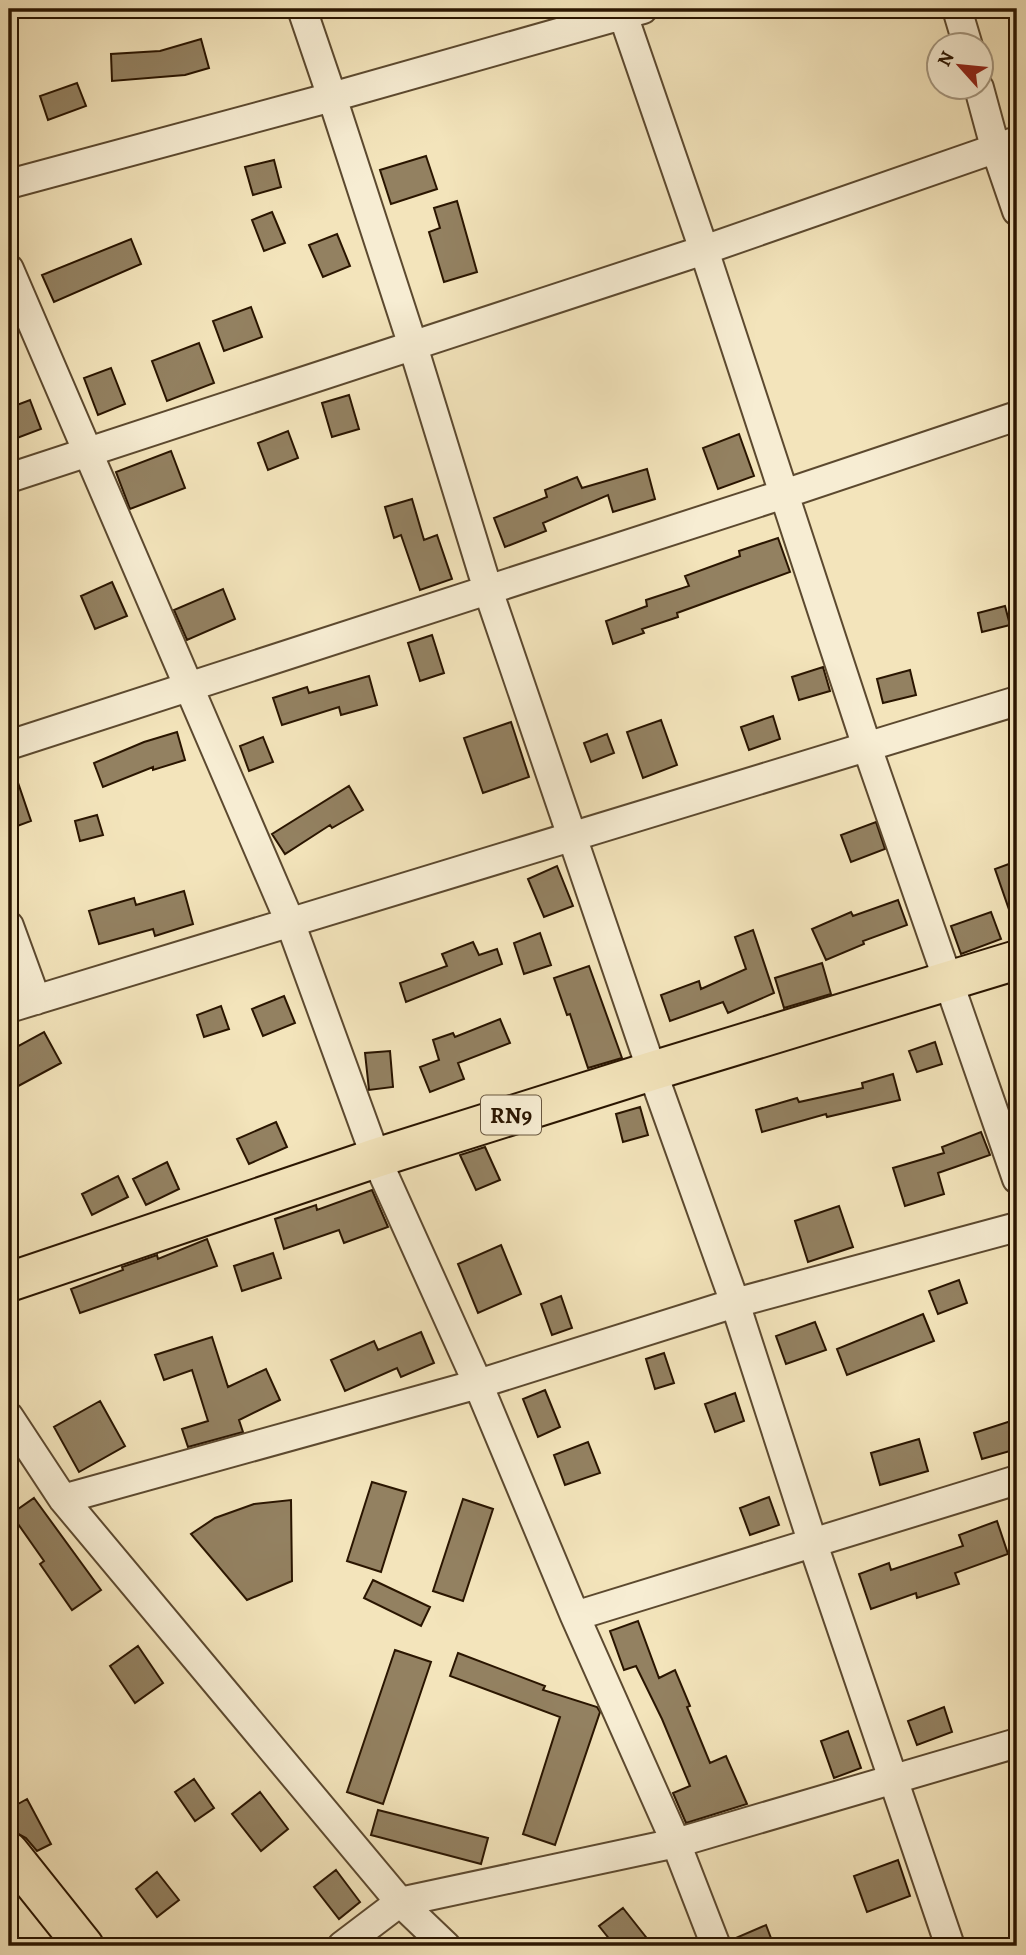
<svg xmlns="http://www.w3.org/2000/svg" width="1026" height="1955" viewBox="0 0 1026 1955" font-family="Alegreya,serif">
	<rect width="100%" height="100%" fill="#f3e4bb"/>
	<filter id="stains"><feTurbulence type="fractalNoise" baseFrequency=".00286" numOctaves="4"/><feColorMatrix values="0 0 0 0 .2 0 0 0 0 .09 0 0 0 0 .02 0 0 0 .5 -.17"/></filter>
	<radialGradient id="worn" r=".72"><stop offset=".6" stop-color="#630" stop-opacity="0"/><stop offset="1" stop-color="#630" stop-opacity=".3"/></radialGradient>
	<path fill="#938161" stroke="#2a1500" stroke-width="2" d="M201 39 209 68 185 75 112 81 111 54 160 51Z
		M77 83 86 106 48 120 40 96Z
		M426 156 437 189 391 204 380 170Z
		M274 160 281 187 253 195 245 167Z
		M457 201 477 272 444 282 429 232 440 228 434 208Z
		M272 212 285 243 264 251 252 220Z
		M337 234 350 266 323 277 309 245Z
		M131 239 141 264 54 302 42 275Z
		M251 307 262 337 224 351 213 321Z
		M199 343 214 383 167 401 152 361Z
		M111 368 125 404 98 415 84 378Z
		M349 395 359 429 332 437 322 403Z
		M30 400 41 429 9 441V408Z
		M288 431 298 458 268 470 258 443Z
		M739 434 754 476 718 489 703 448Z
		M171 451 185 488 130 509 116 472Z
		M647 469 655 499 613 512 608 495 543 523 546 531 505 547 494 518 547 497 545 490 577 477 582 488Z
		M412 499 424 540 437 535 452 579 420 590 401 535 394 538 385 507Z
		M778 538 790 572 677 613 678 617 642 629 644 633 613 644 606 621 647 606 646 600 689 586 685 576 740 556 739 551Z
		M112 582 127 616 95 629 81 596Z
		M223 589 235 619 187 640 174 610Z
		M1005 606 1010 625 982 632 978 613Z
		M432 635 444 673 420 681 408 643Z
		M823 667 830 691 799 700 792 677Z
		M910 670 916 695 883 703 877 679Z
		M369 676 377 705 341 715 339 707 282 725 273 698 307 687 309 693Z
		M773 716 780 739 749 750 741 727Z
		M661 720 677 765 643 778 627 732Z
		M511 722 529 777 483 793 464 738Z
		M177 732 185 760 153 770V767L103 787 94 763 144 742Z
		M607 734 614 753 591 762 584 743Z
		M263 737 273 762 249 771 240 746Z
		M12 765 31 821 9 829V766Z
		M349 786 363 810 332 828 330 825 285 854 272 834Z
		M97 815 103 835 80 841 75 821Z
		M876 822 885 849 851 862 841 835Z
		M1017 861V923L1014 924 995 869Z
		M557 866 573 906 544 917 528 879Z
		M184 891 193 924 155 936 153 929 99 944 89 911 134 898 136 905Z
		M898 900 907 925 863 941 864 944 826 960 812 929 851 912 853 916Z
		M991 912 1001 939 961 954 951 926Z
		M753 930 774 993 728 1013 723 1002 670 1021 661 995 699 981 701 989 746 969 735 937Z
		M540 933 551 965 524 974 514 943Z
		M473 942 479 955 497 949 502 964 406 1002 400 983 447 966 442 954Z
		M822 963 831 994 784 1008 775 978Z
		M589 966 622 1058 588 1068 570 1014 567 1015 554 978Z
		M284 996 295 1023 263 1036 252 1009Z
		M221 1006 229 1029 204 1037 197 1015Z
		M500 1019 510 1043 458 1063 464 1079 430 1092 420 1067 439 1060 433 1040 453 1033 455 1037Z
		M44 1032 61 1063 9 1091V1051Z
		M935 1042 942 1064 917 1072 909 1051Z
		M390 1051 393 1087 369 1090 365 1053Z
		M893 1074 900 1100 827 1117 826 1114 762 1132 756 1110 797 1098 799 1102 863 1088 862 1083Z
		M640 1107 648 1135 623 1142 616 1114Z
		M276 1122 287 1147 249 1164 237 1139Z
		M981 1132 990 1155 938 1173 944 1194 905 1206 893 1168 944 1153 942 1147Z
		M485 1147 500 1180 476 1190 460 1155Z
		M167 1162 179 1189 146 1205 133 1179Z
		M118 1176 128 1197 92 1215 82 1194Z
		M372 1190 388 1227 344 1243 339 1230 284 1249 275 1219 316 1205 317 1210Z
		M839 1206 853 1247 808 1262 795 1221Z
		M207 1239 217 1266 80 1313 71 1289 123 1270 122 1267 157 1255 158 1259Z
		M501 1245 521 1294 478 1313 458 1264Z
		M273 1253 281 1278 242 1291 234 1266Z
		M959 1280 967 1303 938 1314 929 1291Z
		M561 1296 572 1328 552 1335 541 1304Z
		M923 1314 934 1341 847 1375 837 1349Z
		M815 1322 826 1350 786 1364 776 1336Z
		M421 1332 434 1363 401 1377 397 1368 345 1391 331 1360 374 1341 378 1350Z
		M212 1337 228 1387 266 1369 280 1400 239 1420 243 1432 188 1447 182 1429 208 1421 192 1370 164 1380 155 1355Z
		M664 1353 674 1383 655 1389 646 1359Z
		M545 1390 560 1427 538 1437 523 1399Z
		M735 1393 744 1421 715 1432 705 1404Z
		M100 1401 125 1446 79 1472 54 1427Z
		M1014 1420 1017 1432V1449L982 1459 974 1433Z
		M919 1439 928 1471 880 1485 871 1453Z
		M588 1442 600 1473 565 1485 554 1455Z
		M372 1482 406 1492 381 1572 347 1561Z
		M769 1497 779 1525 750 1535 740 1508Z
		M34 1498 101 1590 72 1610 40 1564 44 1561 11 1514Z
		M463 1499 493 1509 463 1601 433 1591Z
		M291 1500 292 1581 247 1600 191 1534 215 1518 254 1504Z
		M997 1521 1008 1554 955 1573 959 1584 917 1598 916 1593 871 1609 859 1574 889 1563 891 1570 963 1546 959 1535Z
		M373 1580 430 1607 421 1626 364 1598Z
		M638 1621 659 1678 675 1670 690 1706 687 1707 710 1763 726 1756 747 1804 686 1823 673 1793 690 1786 662 1719 636 1666 624 1670 610 1631Z
		M138 1646 163 1683 135 1703 110 1666Z
		M395 1650 431 1662 383 1804 347 1792Z
		M458 1653 545 1686 543 1690 597 1707 600 1712 555 1845 523 1834 560 1717 450 1676Z
		M944 1707 952 1732 917 1745 908 1721Z
		M848 1731 861 1768 834 1778 821 1741Z
		M194 1779 214 1808 195 1821 175 1792Z
		M260 1792 288 1829 261 1851 232 1814Z
		M27 1799 51 1844 37 1851 26 1838 9 1829V1809Z
		M378 1810 488 1838 481 1864 371 1835Z
		M898 1860 910 1896 867 1912 854 1876Z
		M336 1870 360 1902 339 1919 314 1887Z
		M157 1872 179 1900 157 1917 136 1889Z
		M623 1908 653 1946H615L599 1926Z
		M766 1925 774 1946H732L731 1940Z"/>
	<g fill="none" stroke-linecap="round" stroke-linejoin="round">
		<defs>
			<path id="minor" d="M621 9 704 250 867 747 1017 1179
				M643 9 332 97 413 346 488 590 652 1071 735 1303 813 1544 950 1946
				M957 9 968 46
				M979 88 995 147 1017 211
				M9 184 332 97 302 9
				M9 269 290 922 376 1158 478 1384 575 1616 676 1843 716 1946
				M9 478 704 250 1017 141
				M9 745 784 494 1017 416
				M9 926 36 1000
				M9 1008 1017 701
				M9 1417 63 1499 400 1902 446 1946
				M63 1499 478 1384 735 1303 1017 1227
				M575 1616 1017 1480
				M342 1946 400 1902 676 1843 1017 1743"/>
			<path id="primary" d="M9 1282 376 1158 652 1071 1017 960
				M9 1852 84 1946"/>
		</defs>
		<use href="#minor" stroke="#5c492f" stroke-width="32"/>
		<use href="#primary" stroke="#2a1500" stroke-width="42"/>
		<use href="#minor" stroke="#f7edd3" stroke-width="28"/>
		<use href="#primary" stroke="#f3e4bb" stroke-width="38"/>
	</g>
	<g text-anchor="middle" dominant-baseline="central" stroke-width="6" stroke-linejoin="round" paint-order="stroke">
		<rect fill="#f7edd3" stroke="#68563f" stroke-width="2" x="481" y="1095.5" width="60" height="39" rx="5"/>
		<g font-size="23" font-weight="bold" fill="#2a1500">
			<text x="511" y="1115">RN9</text>
		</g>
	</g>
	<rect width="1026" height="1955" fill="none" stroke="#f3e4bb" stroke-width="35"/>
	<rect x="10" y="10" width="1005" height="1934" fill="none" stroke="#2a1500" stroke-width="3.5"/>
	<rect x="18" y="18" width="991" height="1920" fill="none" stroke="#2a1500" stroke-width="2"/>
	<g transform="translate(960 66) rotate(297)"><circle r="33" fill="#f7edd3" stroke="#a5977f" stroke-width="2"/>
	<path d="M0-5L12 26L0 18L-12 26Z" fill="#8f2418"/>
	<text y="-10" font-size="19" font-weight="bold" text-anchor="middle" fill="#2a1500">N</text>
	</g>
	<rect width="100%" height="100%" filter="url(#stains)"/>
	<rect width="100%" height="100%" fill="url(#worn)"/>
</svg>
